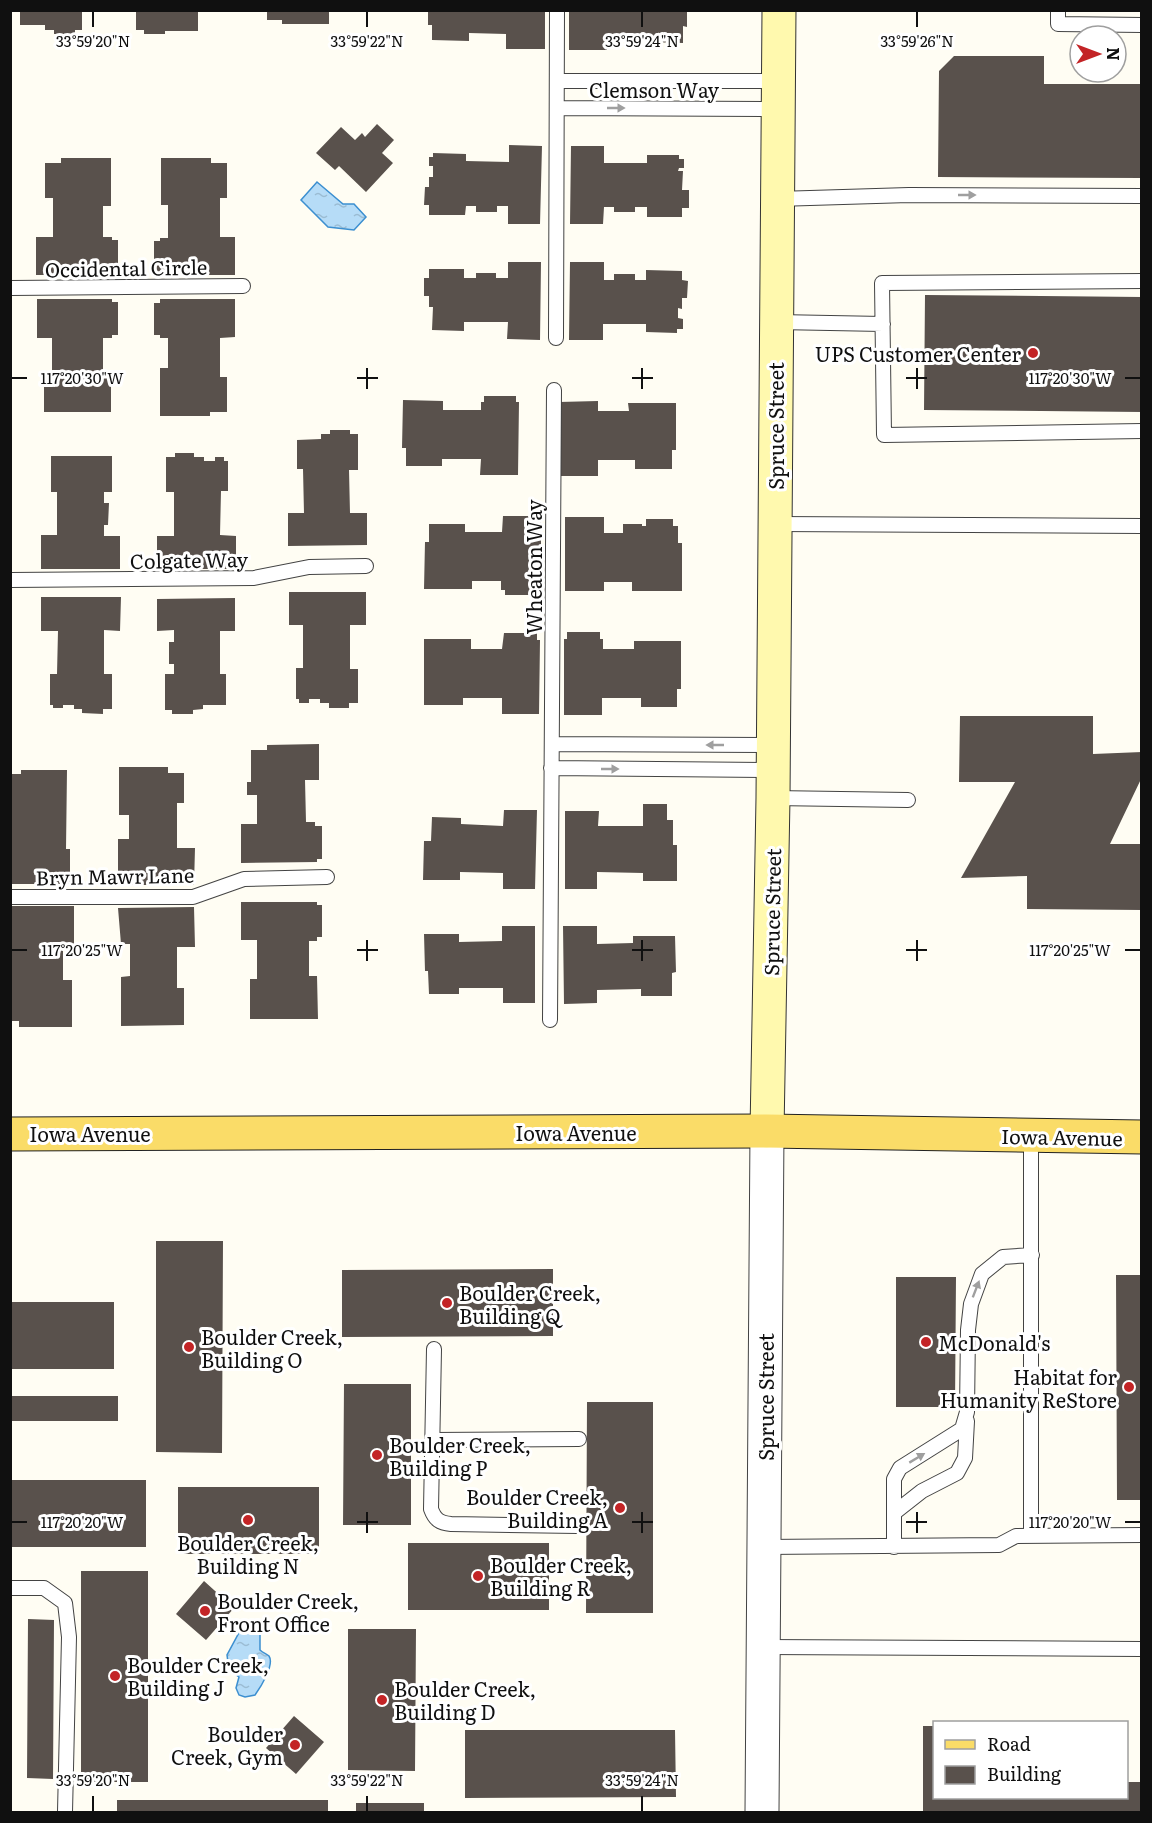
<svg xmlns="http://www.w3.org/2000/svg" width="1152" height="1823" viewBox="0 0 1152 1823" font-family="Literata,serif">
	<defs>
		<pattern id="water-ripples" width="26" height="14" patternUnits="userSpaceOnUse" patternTransform="scale(1.5)"><rect width="26" height="14" fill="#b6dcf7"/><path d="M2 4q2-2 4 0t4 0M15 11q2-2 4 0t4 0" fill="none" stroke="#9bbcd3"/></pattern>
	</defs>
	<rect width="100%" height="100%" fill="#fffdf3"/>
	<path fill="url(#water-ripples)" stroke="#3c8fd0" stroke-width="1.5" d="M317 182 343 204H354L366 217 354 230 328 227 301 200Z
		M254 1627 260 1631V1650C263 1653 267 1654 269 1656 275 1665 260 1688 255 1695L245 1697 239 1695 236 1688 239 1677 229 1670 227 1655 241 1629Z"/>
	<path fill="#59514c" d="M20 10H82V30H75V34H54V30H45V25H20Z
		M136 10H198V31H165V34H144V30H136Z
		M267 10H329V24H282V20H267Z
		M428 10H545V49H506V34L469 33V41L432 40V25H428Z
		M569 10H687V27L683 26V43L646 42V34H607V50H569Z
		M954 56H1044V84H1142V178L938 177 939 71Z
		M377 124 394 140 382 153 393 163 366 192 339 166 335 170 316 153 341 127 355 140 362 133 365 137Z
		M509 145 542 146 540 224H508V206H497V212H476V206H466L465 215H429V205H424L425 187H429V177H433V166H429V157H433V153L466 154V161L509 162Z
		M571 146H604V163H647V155H679V159H684V168H679L678 171H683L682 190H689V208H682V217H647V207H635V212H614V207H604L603 224H570Z
		M61 158H111V206H103V237H112V240H118V273H112V275H36V237H53V198H45V163H61Z
		M161 158H211V163H227V198H220V237H235V275H160V273H154V241H160V238H168V205H161Z
		M508 262H541L540 340 507 339 508 322H464V331L432 330 433 307H429V296H424V278H429V269H464V278H476V273H496V278H508Z
		M570 262H604V280H614V274H635V280H646V270L682 271V280L688 281 687 298H682V309L678 308V318L683 319V329H677V333L646 332V324H603V340H569Z
		M925 295 1142 297V412L924 410Z
		M37 299H112V302H118V335H112V338H103V373H111V412H44V375H52V338H37Z
		M160 299H235V337L220 338V377H227V412H210V416H160V368H168V338H160V335H154V303H160Z
		M484 396H516V402H519L518 475H480L481 459H442V466H406V448H402L403 400 443 401V410H481V402H484Z
		M598 401V411H629L628 403H676V450H672V469H635V460H598V476H559V402Z
		M330 430H350V434H358V470H349L350 513H367V545L288 546V513H304L303 469H297V440L321 439V434H330Z
		M175 453H194V457H204V461H215V457H224V461H228V491H221L220 535 236 536V569H157V536H174V492H166V457H175Z
		M51 456H112V492H104V503H109L108 525H104V536H120V569H41V535H57V492H51Z
		M503 516H541V590H537V595H505V590H501V581H472V589H424L425 542H429V524H465V532H502Z
		M565 517H604V533H623V524H642V526H646V519H673V526H678V543H682V591H632V582H604V591H565Z
		M289 592H366V625H350V669H358V703H349V708H329V703H320V699H309V703H299V699H296V668H303V625H289Z
		M41 597H121L120 631 104 630V674H112V709H103V714L82 713V709H74V705H63V708H53V705H50V674H57L58 631H41Z
		M235 598V631H220V674H226V705H203V709L193 710V714H172V710H165V674H174V664H169V642H174V630L157 631V599Z
		M567 632H600V639H603V649H634V641H681V689H677V707H641V698H602V715H564V639H567Z
		M504 633H537V640H540L539 714H502V698H463V705H424V639H471V649H502Z
		M960 716H1093V754L1142 752V777L1110 844H1142V910L1027 909V876L961 878 1015 782H959Z
		M319 744V780H305L306 822H315V826H322V859H317V862L241 863V824H257V795H247V782H251V750H267V745Z
		M119 767H168V773H184V803H177V848H195L194 885H118V839H129V815H119Z
		M21 770H67L66 849H70V884H10V774H21Z
		M643 804H667V820H673V845H677V881H643V873L597 872V889H565V811H599L598 826H643Z
		M504 810H537L535 889H503V873L460 872V880H423L424 841H431L432 817 461 818V824L503 826Z
		M241 902H317V905H322V937H317V941H309V976H317L318 1019H250V979H257V940H241Z
		M10 906H74V947H63V980H72V1027H19V1021H10V984H12Z
		M194 907 195 947H177V988H184V1025L121 1026V977L130 976V944H121L118 908Z
		M502 926H535V1003H503V988H459V994H429L428 971H425L424 934H459V942L502 941Z
		M563 926H597V944L633 943V936H675L676 972 672 973V996H641V989L597 990V1003L564 1004Z
		M156 1241H223L222 1453 156 1452Z
		M553 1269V1336L342 1337V1270Z
		M1116 1275H1142V1500H1117Z
		M896 1277H956L955 1407H896Z
		M10 1302H114V1369H10Z
		M344 1384H411V1525H343Z
		M10 1396H118V1421H10Z
		M587 1402H653V1613H586Z
		M10 1480H146V1547H10Z
		M178 1487H319V1554H178Z
		M408 1543H549V1610H408Z
		M81 1571H148V1782H81Z
		M204 1581 234 1608 206 1640 176 1614Z
		M28 1619 54 1620 53 1779 27 1778Z
		M348 1629H416L415 1771 348 1770Z
		M294 1716 324 1742 296 1774 266 1748Z
		M923 1726H934V1798H1126V1782H1142V1812H923Z
		M465 1730H675L676 1797 465 1798Z
		M117 1800H328V1812H117Z
		M356 1803H424V1812H356Z"/>
	<g fill="none" stroke-linecap="round" stroke-linejoin="round">
		<defs>
			<path id="service" d="M1058 10V24L1142 25
				M557 81H778
				M557 108 778 109
				M777 199 909 195 1142 196
				M1142 281 882 283 884 435 1142 431
				M10 288 243 286
				M777 322 883 324
				M556 338 557 10
				M775 524 1142 526
				M10 580 254 578 309 567 366 566
				M552 744 773 745
				M551 768 773 770
				M773 798 908 800
				M10 897H193L244 879 327 877
				M550 1020 554 390
				M1031 1136V1536
				M434 1349 431 1509C435 1520 440 1523 451 1524L578 1526
				M432 1440 579 1439
				M894 1513 922 1491 957 1473 965 1458 967 1421
				M764 1547 999 1545 1016 1536 1142 1535
				M894 1547V1479L900 1468 962 1429 967 1412 968 1330 971 1304 982 1274 1003 1257 1032 1255
				M10 1588H44L65 1603 69 1637 65 1812
				M763 1647 1142 1649"/>
			<path id="tertiary" d="M762 1812 767 1131"/>
			<path id="secondary" d="M767 1131 773 798 779 10"/>
			<path id="primary" d="M10 1134 767 1131 1142 1137"/>
		</defs>
		<use href="#service" stroke="#434343" stroke-width="16"/>
		<use href="#tertiary" stroke="#434343" stroke-width="35"/>
		<use href="#secondary" stroke="#323232" stroke-width="35"/>
		<use href="#primary" stroke="#212121" stroke-width="35"/>
		<use href="#service" stroke="#fff" stroke-width="14"/>
		<use href="#tertiary" stroke="#fff" stroke-width="33"/>
		<use href="#secondary" stroke="#fff9ae" stroke-width="33"/>
		<use href="#primary" stroke="#fadc68" stroke-width="33"/>
	</g>
	<defs><path id="oneway-solid" d="M-6-.8H1V-3.2L6.5 0L1 3.2V.8H-6Z" transform="scale(1.5)"/></defs>
	<g fill="#9f9f9f">
		<use href="#oneway-solid" transform="translate(616 108)"/>
		<use href="#oneway-solid" transform="translate(967 195)"/>
		<use href="#oneway-solid" transform="translate(715 745) rotate(-180)"/>
		<use href="#oneway-solid" transform="translate(610 769)"/>
		<use href="#oneway-solid" transform="translate(976 1289) rotate(-69)"/>
		<use href="#oneway-solid" transform="translate(917 1458) rotate(-31)"/>
	</g>
	<path fill="none" stroke="#101010" stroke-width="2" d="M93 12V27M367 12V27M642 12V27M917 12V27M367 368V389M642 368V389M917 368V389M12 378H27M357 378H378M632 378H653M906 378H927M1125 378H1140M367 940V961M642 940V961M917 940V961M12 950H27M357 950H378M632 950H653M906 950H927M1125 950H1140M367 1512V1533M642 1512V1533M917 1512V1533M12 1522H27M357 1522H378M632 1522H653M906 1522H927M1125 1522H1140M93 1796V1811M367 1796V1811M642 1796V1811"/>
	<g fill="#c32426" stroke="#fff" stroke-width="2">
		<circle cx="1033" cy="353" r="6"/>
		<circle cx="447" cy="1303" r="6"/>
		<circle cx="926" cy="1342" r="6"/>
		<circle cx="189" cy="1347" r="6"/>
		<circle cx="1129" cy="1387" r="6"/>
		<circle cx="377" cy="1455" r="6"/>
		<circle cx="620" cy="1508" r="6"/>
		<circle cx="248" cy="1520" r="6"/>
		<circle cx="478" cy="1576" r="6"/>
		<circle cx="205" cy="1611" r="6"/>
		<circle cx="115" cy="1676" r="6"/>
		<circle cx="382" cy="1700" r="6"/>
		<circle cx="295" cy="1745" r="6"/>
	</g>
	<g text-anchor="middle" dominant-baseline="central" stroke-width="6" stroke-linejoin="round" paint-order="stroke">
		<g font-size="20" fill="#101010" stroke="#fff">
			<text x="654" y="89">Clemson Way</text>
			<text transform="translate(126 267) rotate(-1)">Occidental Circle</text>
			<text transform="translate(775 426) rotate(-90)">Spruce Street</text>
			<text transform="translate(189 559) rotate(-1)">Colgate Way</text>
			<text transform="translate(533 567) rotate(-90)">Wheaton Way</text>
			<text transform="translate(115 875) rotate(-1)">Bryn Mawr Lane</text>
			<text transform="translate(771 912) rotate(-89)">Spruce Street</text>
			<text x="576" y="1132">Iowa Avenue</text>
			<text x="90" y="1133">Iowa Avenue</text>
			<text transform="translate(1062 1136) rotate(1)">Iowa Avenue</text>
			<text transform="translate(765 1397) rotate(-90)">Spruce Street</text>
		</g>
		<g font-size="20" fill="#101010" stroke="#fff" text-anchor="start">
			<text x="1021" y="353" text-anchor="end">UPS Customer Center</text>
			<text x="459" y="1292">Boulder Creek,<tspan x="459" dy="23">Building Q</tspan></text>
			<text x="201" y="1336">Boulder Creek,<tspan x="201" dy="23">Building O</tspan></text>
			<text x="938" y="1342">McDonald's</text>
			<text x="1117" y="1376" text-anchor="end">Habitat for<tspan x="1117" dy="23">Humanity ReStore</tspan></text>
			<text x="389" y="1444">Boulder Creek,<tspan x="389" dy="23">Building P</tspan></text>
			<text x="608" y="1496" text-anchor="end">Boulder Creek,<tspan x="608" dy="23">Building A</tspan></text>
			<text x="248" y="1542" text-anchor="middle">Boulder Creek,<tspan x="248" dy="23">Building N</tspan></text>
			<text x="490" y="1564">Boulder Creek,<tspan x="490" dy="23">Building R</tspan></text>
			<text x="217" y="1600">Boulder Creek,<tspan x="217" dy="23">Front Office</tspan></text>
			<text x="127" y="1664">Boulder Creek,<tspan x="127" dy="23">Building J</tspan></text>
			<text x="394" y="1688">Boulder Creek,<tspan x="394" dy="23">Building D</tspan></text>
			<text x="283" y="1733" text-anchor="end">Boulder<tspan x="283" dy="23">Creek, Gym</tspan></text>
		</g>
	</g>
	<g font-size="15" text-anchor="middle" fill="#101010" stroke="#fff" stroke-width="6" stroke-linejoin="round" paint-order="stroke">
		<text x="93" y="47">33°59'20"N</text>
		<text x="367" y="47">33°59'22"N</text>
		<text x="642" y="47">33°59'24"N</text>
		<text x="917" y="47">33°59'26"N</text>
		<text x="1070" y="384">117°20'30"W</text>
		<text x="82" y="384">117°20'30"W</text>
		<text x="1070" y="956">117°20'25"W</text>
		<text x="82" y="956">117°20'25"W</text>
		<text x="1070" y="1528">117°20'20"W</text>
		<text x="82" y="1528">117°20'20"W</text>
		<text x="93" y="1786">33°59'20"N</text>
		<text x="367" y="1786">33°59'22"N</text>
		<text x="642" y="1786">33°59'24"N</text>
	</g>
	<rect width="1152" height="1823" fill="none" stroke="#101010" stroke-width="24"/>
	<rect x="933" y="1721" width="195" height="78" fill="#ffffff" stroke="#9f9f9f" stroke-width="1.5"/>
	<rect x="945" y="1740" width="30" height="9" fill="#fadc68" stroke="#9f9f9f" stroke-width="1.5"/>
	<text x="987" y="1751" font-size="18" fill="#101010">Road</text>
	<rect x="945" y="1766" width="30" height="18" fill="#59514c" stroke="#9f9f9f" stroke-width="1.5"/>
	<text x="987" y="1781" font-size="18" fill="#101010">Building</text>
	<g transform="translate(1098 54) rotate(90)"><circle r="28" fill="#ffffff" stroke="#9f9f9f" stroke-width="1.5"/>
	<path d="M0-4.5L10 22L0 15L-10 22Z" fill="#c32426"/>
	<text y="-9" font-size="16" font-weight="bold" text-anchor="middle" fill="#101010">N</text>
	</g>
</svg>
